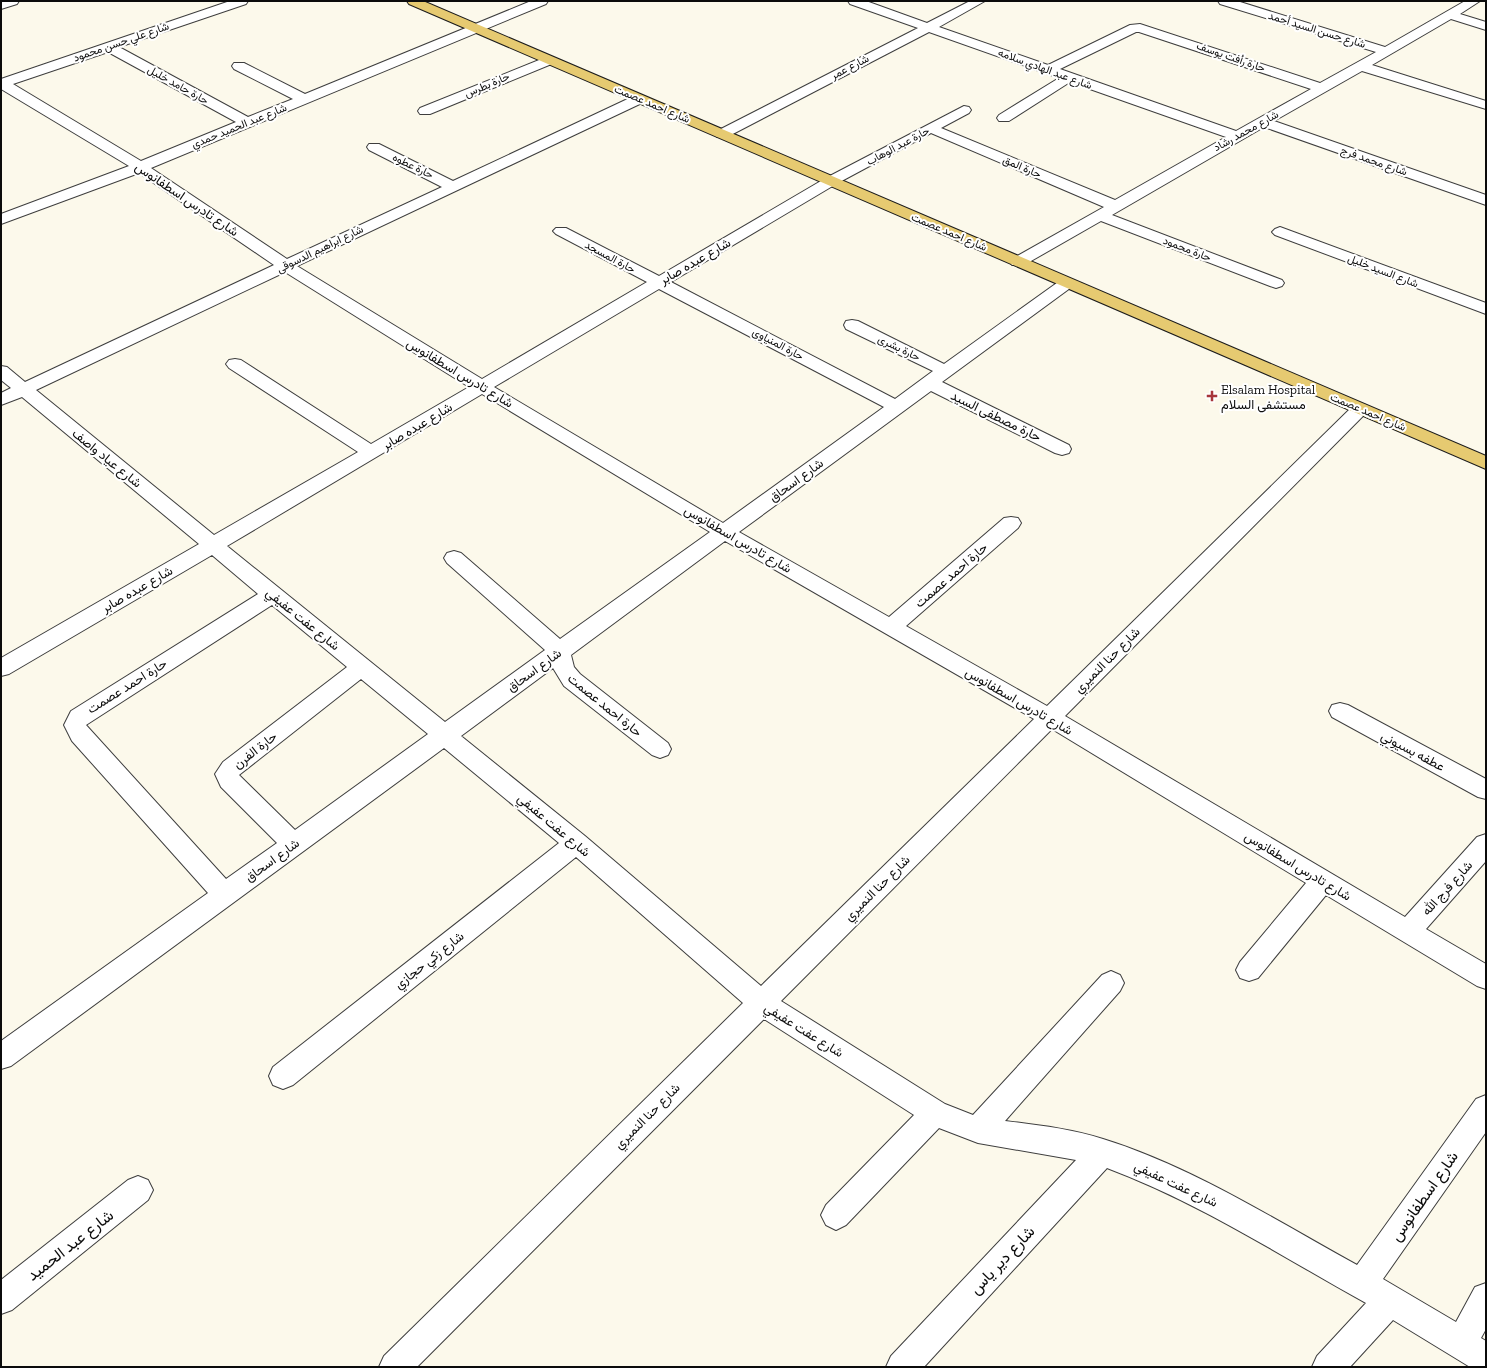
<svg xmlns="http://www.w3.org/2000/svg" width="1487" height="1368" viewBox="0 0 1487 1368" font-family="'Zilla Slab',Vazirmatn,serif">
	<rect width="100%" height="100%" fill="#fcf9eb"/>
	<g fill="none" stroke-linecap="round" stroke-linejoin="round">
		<defs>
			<path id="minor" d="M1 1H19L17 4 1 9Z
				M230 1H248L246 4 119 47 248 117 293 99 234 69 232 66 234 63H244L305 94 531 1H548L546 4 151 168 287 259 442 187 369 150 367 147 369 144H379L453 181 634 96H644L646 99 644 102 297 266 482 379 647 282 556 234 553 231 556 228H566L659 276 826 178 964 106 969 107 971 110 969 113 941 128 1115 200 1226 137 1070 82 1009 121H999L997 118 999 115 1059 78 929 32 727 137H717L715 134 717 131 918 28 850 4 848 1H866L927 23 970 1H985L939 27 1048 65 1130 25 1140 24 1320 83 1376 52 1220 4 1218 1H1237L1385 47 1465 1H1480L1460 14 1486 22V30L1451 19 1372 65 1486 101V109L1362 71 1274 121 1486 195V205L1264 127 1112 215 1282 280 1284 283 1282 286 1276 288 1270 286 1101 221 1024 265H1012L1010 262 1012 259 1104 207 931 133 836 184 671 282 895 399 933 371 846 329 844 325 846 321 852 320 858 321 944 364 1061 280 1067 278 1073 280 1075 283 1073 286 942 382 1069 445 1071 449 1069 453 1062 455 1055 453 931 391 739 532 889 617 1004 518 1011 517 1018 518 1021 523 1018 528 906 626 1047 706 1354 405 1360 404 1366 405 1369 409 1366 413 1065 716 1405 917 1477 837 1486 834V861L1426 929 1486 964V989L1477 986 1326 895 1258 978 1249 981 1240 978 1236 970 1240 962 1306 883 1052 729 781 1001 945 1104 973 1115 1102 975 1111 971 1120 975 1124 983 1120 991 1005 1121C1037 1125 1072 1129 1103 1139 1193 1167 1275 1220 1357 1265L1476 1099 1486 1095V1132L1383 1279 1456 1322 1475 1287 1486 1283V1329L1481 1338 1486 1341V1367H1470L1393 1320 1350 1367H1312L1317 1356 1366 1303C1281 1256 1198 1202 1107 1168L924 1367H886L891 1356 1076 1160 978 1143 939 1128 846 1225 836 1230 826 1225 821 1215 826 1205 914 1115 764 1019 417 1367H379L384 1356 743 1003 576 857 293 1085 283 1089 273 1085 269 1076 273 1067 559 843 444 748 11 1066 1 1069V1041L208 893 72 741 64 725 71 711 258 594 212 555 9 674 1 676V658L199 544 22 397 1 405V393L11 388 1 380V366L7 367 25 382 274 265 139 173 1 224V214L129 166 1 89V79ZM1136 32H1139L1311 89 1236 131 1060 69ZM108 52 236 122 141 161 13 84ZM285 272 469 387 371 444 241 360 235 359 229 360 226 364 229 368 358 452 214 535 36 390ZM659 289 884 407 723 523 494 387ZM482 394 710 532 560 639 461 553 454 551 447 553 444 558 447 563 545 650 445 722 227 546ZM725 541 1034 719 761 986 585 836 461 736 553 668 564 686 652 755 660 758 668 755 671 749 668 743 580 674 574 667 571 655ZM272 605 347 667 223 762 215 774 221 787 277 843 226 879 86 725ZM361 679 428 734 295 830 239 775Z
				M549 56 556 60 554 63 430 114H420L418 111 420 108Z
				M1280 227 1486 303V314L1275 235 1272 232 1275 229Z
				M1340 703 1348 705 1486 779V799L1478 797 1332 717 1329 711 1332 705Z
				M138 1176 148 1180 153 1190 148 1200 12 1310 1 1314V1280L128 1180Z"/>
			<path id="major" d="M407 1H423L1486 456V469L409 4Z"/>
		</defs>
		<use href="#minor" stroke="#3e3e3e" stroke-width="2"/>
		<use href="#major" stroke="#1c1c1c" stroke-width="2"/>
		<use href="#minor" fill="#fff" fill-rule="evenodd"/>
		<use href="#major" fill="#e6ca71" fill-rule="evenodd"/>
	</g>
	<path fill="#a7363b" stroke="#fff" stroke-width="1.5" d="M1210 390h4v4h4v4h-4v4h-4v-4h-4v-4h4z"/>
	<g text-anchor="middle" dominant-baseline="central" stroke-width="4" stroke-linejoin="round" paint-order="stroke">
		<g font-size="11" fill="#0b0b0b" stroke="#fff">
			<text transform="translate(1317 30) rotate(17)">شارع حسن السيد أحمد</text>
			<text transform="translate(121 42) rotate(-19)">شارع علي حسن محمود</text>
			<text transform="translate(1231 57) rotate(19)">حارة رأفت يوسف</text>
			<text transform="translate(850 67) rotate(-27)">شارع عمر</text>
			<text transform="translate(1045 69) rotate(20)">شارع عبد الهادي سلامه</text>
			<text transform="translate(178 85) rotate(29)">حارة حامد خليل</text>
			<text transform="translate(487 85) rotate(-23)">حارة بطرس</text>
			<text transform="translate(652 104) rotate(23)">شارع احمد عصمت</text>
			<text transform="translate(239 126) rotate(-22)">شارع عبد الحميد حمدي</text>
			<text transform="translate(1246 131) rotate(-29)">شارع محمد رشاد</text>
			<text transform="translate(898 146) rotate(-28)">حارة عبد الوهاب</text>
			<text transform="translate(1374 161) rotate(19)">شارع محمد فرج</text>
			<text transform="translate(413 166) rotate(26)">حارة عطوه</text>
			<text transform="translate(1022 167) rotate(23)">حارة المق</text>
			<text transform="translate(949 232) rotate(23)">شارع احمد عصمت</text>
			<text transform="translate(320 249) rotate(-26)">شارع ابراهيم الدسوقى</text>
			<text transform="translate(1187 249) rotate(21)">حارة محمود</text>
			<text transform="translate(610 257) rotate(28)">حارة المسجد</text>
			<text transform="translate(1383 271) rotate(21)">شارع السيد خليل</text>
			<text transform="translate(778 344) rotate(28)">حارة المنياوى</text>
			<text transform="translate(899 348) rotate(26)">حارة بشرى</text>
			<text transform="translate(1368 412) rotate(23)">شارع احمد عصمت</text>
		</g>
		<g font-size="13" fill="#0b0b0b" stroke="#fff">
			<text transform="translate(187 199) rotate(34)">شارع تادرس اسطفانوس</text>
			<text transform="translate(695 261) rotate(-30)">شارع عبده صابر</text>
			<text transform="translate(460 373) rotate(31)">شارع تادرس اسطفانوس</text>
			<text transform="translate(996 416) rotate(26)">حارة مصطفى السيد</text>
			<text transform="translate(417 426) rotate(-31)">شارع عبده صابر</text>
			<text transform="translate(107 458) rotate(39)">شارع عياد واصف</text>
			<text transform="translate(796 480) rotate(-36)">شارع اسحاق</text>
			<text transform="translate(738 539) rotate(30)">شارع تادرس اسطفانوس</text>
			<text transform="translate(951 575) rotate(-41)">حارة احمد عصمت</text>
			<text transform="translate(137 589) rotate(-30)">شارع عبده صابر</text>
			<text transform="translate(303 619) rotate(39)">شارع عفت عفيفي</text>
			<text transform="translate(1107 660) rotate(-45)">شارع حنا النميري</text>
			<text transform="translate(534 670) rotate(-36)">شارع اسحاق</text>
			<text transform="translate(127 686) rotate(-32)">حارة احمد عصمت</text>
			<text transform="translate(1019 701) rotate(30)">شارع تادرس اسطفانوس</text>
			<text transform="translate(605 705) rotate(39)">حارة احمد عصمت</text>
			<text transform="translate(255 750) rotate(-38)">حارة الفرن</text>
			<text transform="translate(1413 751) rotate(28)">عطفه بسيوني</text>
			<text transform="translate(554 825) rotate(40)">شارع عفت عفيفي</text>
			<text transform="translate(272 860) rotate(-36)">شارع اسحاق</text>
			<text transform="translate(1298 866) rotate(31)">شارع تادرس اسطفانوس</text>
			<text transform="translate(877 888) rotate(-45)">شارع حنا النميري</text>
			<text transform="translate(1447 888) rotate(-48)">شارع فرج الله</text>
			<text transform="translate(429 960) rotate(-38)">شارع زكي حجازي</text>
			<text transform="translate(804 1030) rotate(32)">شارع عفت عفيفي</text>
			<text transform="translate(647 1116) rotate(-45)">شارع حنا النميري</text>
			<text transform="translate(1176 1184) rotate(25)">شارع عفت عفيفي</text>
		</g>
		<g font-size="13" fill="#0b0b0b" stroke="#fff" text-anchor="start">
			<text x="1221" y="389">Elsalam Hospital<tspan x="1221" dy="15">مستشفى السلام</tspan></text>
		</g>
		<g font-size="16" fill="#0b0b0b" stroke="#fff">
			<text transform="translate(1424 1196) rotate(-55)">شارع اسطفانوس</text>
			<text transform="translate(70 1245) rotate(-38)">شارع عبد الحميد</text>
			<text transform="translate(1002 1260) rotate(-47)">شارع دير ياس</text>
		</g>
	</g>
	<rect width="1487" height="1368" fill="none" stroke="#0b0b0b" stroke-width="4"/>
</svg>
